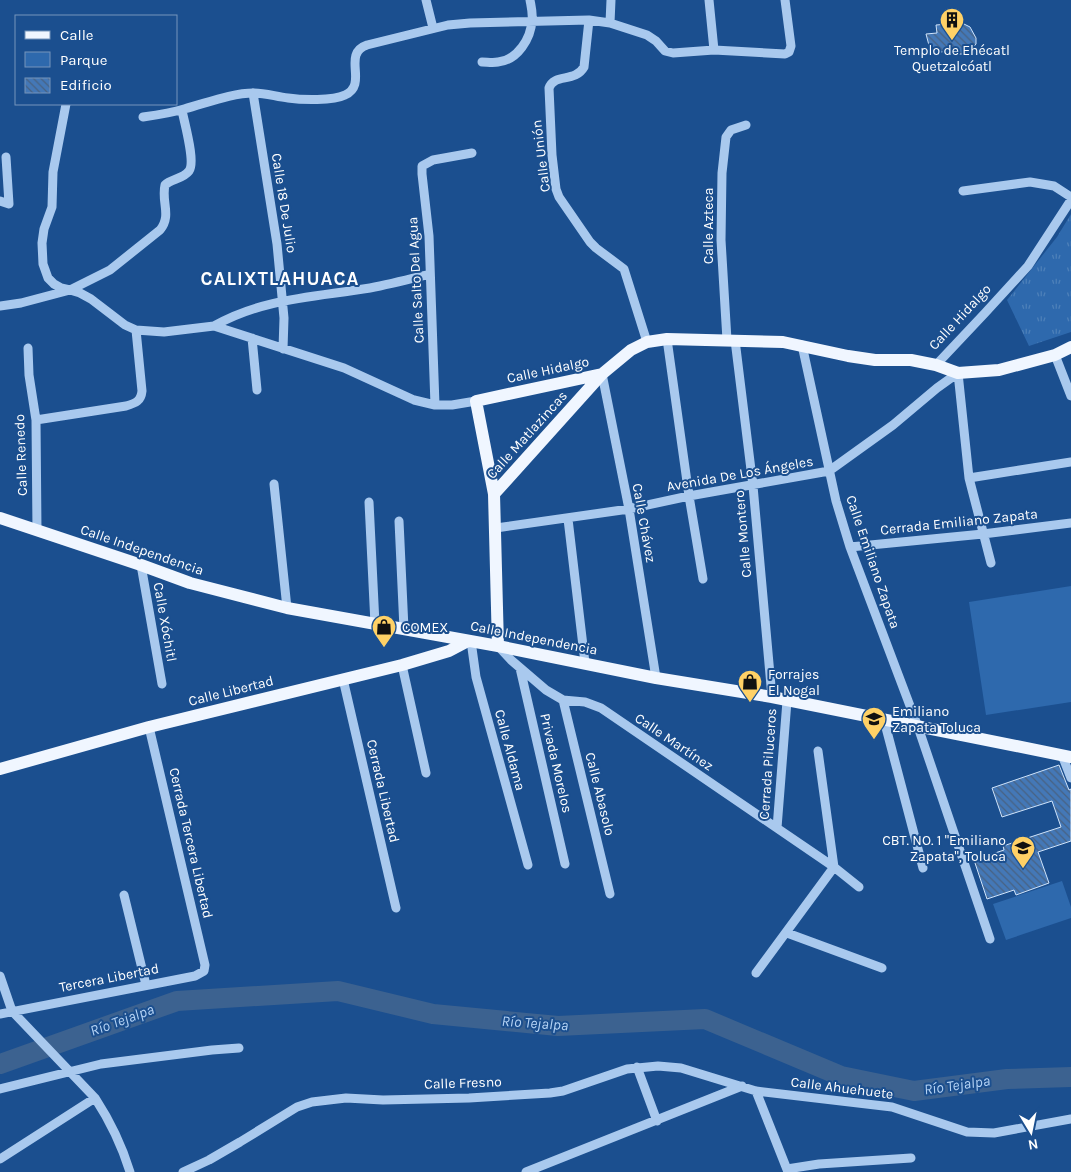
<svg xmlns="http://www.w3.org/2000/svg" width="1071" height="1172" viewBox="0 0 1071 1172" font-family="Karla,sans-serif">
	<defs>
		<pattern id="grass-tufts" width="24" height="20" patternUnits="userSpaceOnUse" patternTransform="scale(1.25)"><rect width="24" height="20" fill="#2e69ad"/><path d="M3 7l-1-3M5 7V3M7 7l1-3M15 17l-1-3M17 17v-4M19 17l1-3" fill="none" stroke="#4d80b9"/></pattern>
		<pattern id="building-back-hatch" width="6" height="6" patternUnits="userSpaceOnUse" patternTransform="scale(1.25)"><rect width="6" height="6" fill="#4478b7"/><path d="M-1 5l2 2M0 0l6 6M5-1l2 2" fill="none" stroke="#486282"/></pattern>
	</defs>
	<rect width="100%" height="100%" fill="#1b4f8f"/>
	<path fill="url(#grass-tufts)" d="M1071 214V332L1029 346 1007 300 1057 237Z"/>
	<path fill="#2e69ad" d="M1071 586V702L986 715 969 602Z
		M1062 881 1071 907V918L1006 940 993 904Z"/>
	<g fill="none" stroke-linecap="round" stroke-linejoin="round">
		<path stroke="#3c6290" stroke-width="20" d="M0 1064 177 1001 338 991 433 1014 558 1026 705 1019 841 1076 914 1091 1007 1079 1071 1077"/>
	</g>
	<path fill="url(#building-back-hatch)" stroke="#cfe3fa" d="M962 23 970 27 976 38V44L970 51 962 54H955L950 51 931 53 926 34 937 33 936 25Z
		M1059 765 1069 790 1071 789V841L1038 852 1049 883 1016 895 1014 890 987 899 974 860 1004 850 1003 846 1061 827 1052 801 1002 817 992 788Z"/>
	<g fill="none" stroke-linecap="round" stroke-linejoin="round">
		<path stroke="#a9c9ee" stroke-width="9" d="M426 0 433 28
			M709 0 714 50
			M589 20 584 67C575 83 554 73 549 88L552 155 556 189 559 197 590 242 596 248 624 269 647 342
			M610 23 611 0
			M482 62C487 62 493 63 498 62 518 60 531 38 532 20 533 13 531 6 530 0
			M253 93 277 244 284 318 283 349
			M66 104 53 172 52 207 44 229 42 243 43 264 48 278 54 284 61 288 70 290 110 270 160 230C172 215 161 202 165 185 171 179 183 179 189 171 196 162 184 122 182 110
			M143 117C157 115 171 113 184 109 207 103 231 93 254 93 266 93 277 97 288 98 302 100 333 101 345 95 369 84 341 54 367 45L448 25 470 23 589 20 610 23 647 35 656 41 665 51 673 53 714 50 785 54 789 52 791 46 785 0
			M963 191 1030 182 1054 186 1071 197
			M0 201 9 204 6 157
			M0 306 21 303 70 290 80 293 91 299 125 325 136 330 164 332 214 326 344 368 414 400 435 405H452L476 401
			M214 326C263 298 317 297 370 288 391 284 410 279 430 274
			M252 338 257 390
			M667 339 689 496 703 579
			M727 340 721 240 722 173 726 137 731 130 746 125
			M735 340 753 486 772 697
			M802 345 836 501 850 547 918 727 990 939
			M28 348 29 375 36 420 37 531
			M1055 355 1071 396
			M936 365 985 313 1028 266 1071 200
			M958 373 969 478 991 563
			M602 374 629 509 656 678
			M435 405 429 236 422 174V166L433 160 472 153
			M36 420 126 406C136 403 141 401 142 391L136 330
			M969 478 1071 462
			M274 484 287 608
			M369 502 375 624
			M568 519 585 663
			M399 521 404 629
			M496 528 629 509 689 496 829 471 893 425 937 388 958 373
			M850 547 983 534 1071 523
			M141 565 162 684
			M471 641 476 677 528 865
			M498 646 511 660 546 690 563 700 585 702 601 708 834 867 859 887
			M402 665 426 773
			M520 668 565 864
			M343 679 396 908
			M563 700 610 894
			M884 720 923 868
			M818 751 834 867
			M1062 755 1071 778
			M777 828 787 701
			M124 895 146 985
			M787 933 882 968
			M756 973 834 867
			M0 976 12 1011 95 1098C110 1121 122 1146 130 1172
			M0 1014 195 976 204 971 205 965 149 727
			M637 1067 657 1121
			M0 1089 101 1064 212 1050 239 1048
			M756 1091 788 1172
			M0 1159 95 1098
			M787 1169 819 1164 911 1158
			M183 1172 209 1160 240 1142 297 1107 312 1102 346 1098 383 1100 469 1098 550 1093 563 1091 627 1069 658 1066 681 1068 756 1091 892 1107 967 1132 994 1133 1071 1119
			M526 1172 742 1086"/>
		<path stroke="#f0f6ff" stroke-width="12" d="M494 494 602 374 631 350 647 342 667 339 783 342 848 356 875 360H911L936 365 958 373 999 370 1055 355 1071 347
			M0 518 141 565 190 583 287 608 498 646 656 678 772 697 1071 757
			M498 646 494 494 476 401 602 374
			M0 769 149 727 402 665 449 651 468 641"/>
	</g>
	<defs>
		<symbol id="building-pin" viewBox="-11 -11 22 30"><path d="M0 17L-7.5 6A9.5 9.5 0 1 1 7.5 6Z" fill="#ffd166" stroke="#1b4f8f"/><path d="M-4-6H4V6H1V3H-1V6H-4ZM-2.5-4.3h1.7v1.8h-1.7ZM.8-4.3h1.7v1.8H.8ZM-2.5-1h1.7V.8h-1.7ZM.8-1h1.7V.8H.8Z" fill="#111"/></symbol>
		<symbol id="shop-pin" viewBox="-11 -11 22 30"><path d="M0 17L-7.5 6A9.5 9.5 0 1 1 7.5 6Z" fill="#ffd166" stroke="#1b4f8f"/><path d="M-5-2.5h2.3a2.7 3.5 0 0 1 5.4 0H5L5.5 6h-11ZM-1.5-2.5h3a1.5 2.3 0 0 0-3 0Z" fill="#111"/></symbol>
		<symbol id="school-pin" viewBox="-11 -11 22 30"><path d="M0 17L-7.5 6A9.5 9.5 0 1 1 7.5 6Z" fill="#ffd166" stroke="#1b4f8f"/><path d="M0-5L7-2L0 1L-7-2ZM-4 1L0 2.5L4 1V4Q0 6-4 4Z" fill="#111"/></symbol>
	</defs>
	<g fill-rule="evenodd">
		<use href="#building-pin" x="938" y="6" width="28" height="38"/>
		<use href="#shop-pin" x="370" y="613" width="28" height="38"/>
		<use href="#shop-pin" x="736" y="668" width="28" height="38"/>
		<use href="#school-pin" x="860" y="705" width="28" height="38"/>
		<use href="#school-pin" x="1009" y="834" width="28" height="38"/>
	</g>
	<g text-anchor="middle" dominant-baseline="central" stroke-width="4" stroke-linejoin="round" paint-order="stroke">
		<g font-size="14" fill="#fff" stroke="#1b4f8f" text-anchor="start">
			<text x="952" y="50" text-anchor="middle">Templo de Ehécatl<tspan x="952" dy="16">Quetzalcóatl</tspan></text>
			<text x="402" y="627">COMEX</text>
			<text x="768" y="674">Forrajes<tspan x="768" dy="16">El Nogal</tspan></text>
			<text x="892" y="711">Emiliano<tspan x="892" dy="16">Zapata Toluca</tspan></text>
			<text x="1006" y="840" text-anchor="end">CBT. NO. 1 "Emiliano<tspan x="1006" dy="16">Zapata", Toluca</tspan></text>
		</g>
		<g font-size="14" fill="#fff" stroke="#1b4f8f">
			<text transform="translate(541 156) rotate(-97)">Calle Unión</text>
			<text transform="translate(284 203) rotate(81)">Calle 18 De Julio</text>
			<text transform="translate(708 226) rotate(-90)">Calle Azteca</text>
			<text transform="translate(416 280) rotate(-93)">Calle Salto Del Agua</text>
			<text transform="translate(960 317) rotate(-47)">Calle Hidalgo</text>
			<text transform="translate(548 370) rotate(-12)">Calle Hidalgo</text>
			<text transform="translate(527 435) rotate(-48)">Calle Matlazincas</text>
			<text transform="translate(21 455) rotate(-92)">Calle Renedo</text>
			<text transform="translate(740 474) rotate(-10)">Avenida De Los Ángeles</text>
			<text transform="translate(959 522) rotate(-6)">Cerrada Emiliano Zapata</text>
			<text transform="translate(644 523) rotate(80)">Calle Chávez</text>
			<text transform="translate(743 534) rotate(-95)">Calle Montero</text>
			<text transform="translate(142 550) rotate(19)">Calle Independencia</text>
			<text transform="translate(873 562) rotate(71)">Calle Emiliano Zapata</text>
			<text transform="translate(165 622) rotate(80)">Calle Xóchitl</text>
			<text transform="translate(534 638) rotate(11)">Calle Independencia</text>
			<text transform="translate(231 691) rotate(-14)">Calle Libertad</text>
			<text transform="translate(674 742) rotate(34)">Calle Martínez</text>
			<text transform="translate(510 750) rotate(75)">Calle Aldama</text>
			<text transform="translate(556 763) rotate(77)">Privada Morelos</text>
			<text transform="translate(768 764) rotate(-86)">Cerrada Piluceros</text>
			<text transform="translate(383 791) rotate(77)">Cerrada Libertad</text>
			<text transform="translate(600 794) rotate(76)">Calle Abasolo</text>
			<text transform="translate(191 843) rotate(77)">Cerrada Tercera Libertad</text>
			<text transform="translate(109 978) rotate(-11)">Tercera Libertad</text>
			<text transform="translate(463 1083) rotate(-2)">Calle Fresno</text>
			<text transform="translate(842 1088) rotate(7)">Calle Ahuehuete</text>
		</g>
		<g font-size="15" font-style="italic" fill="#b5d3f5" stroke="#1b4f8f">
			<text transform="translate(122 1020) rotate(-20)">Río Tejalpa</text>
			<text transform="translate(535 1023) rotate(4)">Río Tejalpa</text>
			<text transform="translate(957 1085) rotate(-8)">Río Tejalpa</text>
		</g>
		<g font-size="19" font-weight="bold" letter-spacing="1" fill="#fff" stroke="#1b4f8f">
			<text x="280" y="279">CALIXTLAHUACA</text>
		</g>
	</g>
	<rect x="15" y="15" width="162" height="90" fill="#1b4f8f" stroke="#7695bc"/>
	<rect x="25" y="31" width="25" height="8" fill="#f0f6ff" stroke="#7695bc"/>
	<text x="60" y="40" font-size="15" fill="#ffffff">Calle</text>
	<rect x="25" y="52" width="25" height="15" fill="#2e69ad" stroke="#7695bc"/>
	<text x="60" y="65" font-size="15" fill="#ffffff">Parque</text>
	<rect x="25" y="78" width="25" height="15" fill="url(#building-back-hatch)" stroke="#7695bc"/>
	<text x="60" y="90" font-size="15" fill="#ffffff">Edificio</text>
	<g transform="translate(1031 1132) rotate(170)" stroke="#1b4f8f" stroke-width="4" paint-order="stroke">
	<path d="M0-4L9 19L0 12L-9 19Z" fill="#ffffff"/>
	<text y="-8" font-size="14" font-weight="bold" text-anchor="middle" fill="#ffffff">N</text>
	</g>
</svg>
